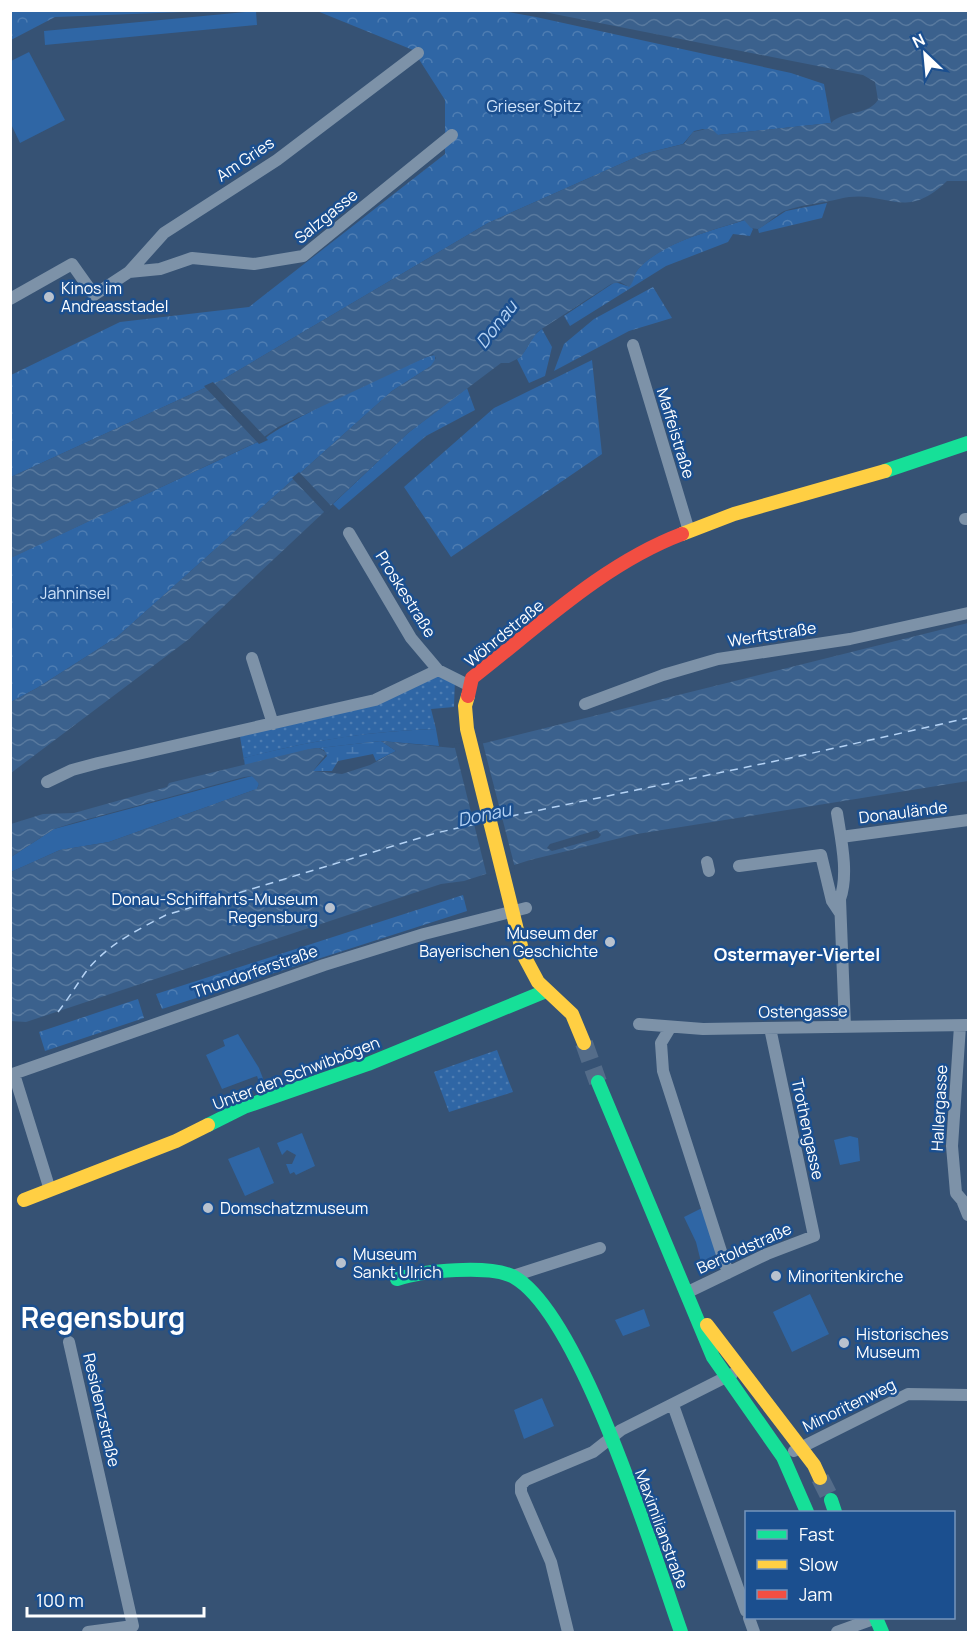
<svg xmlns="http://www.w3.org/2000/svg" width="979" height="1643" viewBox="0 0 979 1643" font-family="Manrope,sans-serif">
	<defs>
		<pattern id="forest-crowns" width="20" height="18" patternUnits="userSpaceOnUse" patternTransform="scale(1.5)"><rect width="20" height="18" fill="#2f66a5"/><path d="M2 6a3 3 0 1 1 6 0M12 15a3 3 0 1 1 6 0" fill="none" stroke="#4e7db2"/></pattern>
		<pattern id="wetland-marsh" width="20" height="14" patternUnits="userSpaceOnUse" patternTransform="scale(1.5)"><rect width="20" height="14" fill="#2f66a5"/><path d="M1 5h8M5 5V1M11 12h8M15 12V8" fill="none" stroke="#4e7db2"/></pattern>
		<pattern id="garden-dots" width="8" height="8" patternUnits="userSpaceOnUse" patternTransform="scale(1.5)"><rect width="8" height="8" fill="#2f66a5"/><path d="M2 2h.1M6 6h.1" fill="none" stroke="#4e7db2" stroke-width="1.8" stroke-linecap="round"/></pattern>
		<pattern id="water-waves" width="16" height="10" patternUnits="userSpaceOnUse" patternTransform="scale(1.5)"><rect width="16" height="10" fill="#3b618d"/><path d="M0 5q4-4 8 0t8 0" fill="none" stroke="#58799e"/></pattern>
	</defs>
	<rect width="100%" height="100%" fill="#365274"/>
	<path fill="#2f66a5" d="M256 11 257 25 45 45 44 31Z
		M29 52 65 120 20 143 11 124V61Z
		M436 729 439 746 381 741 311 749 245 766 244 758C307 741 370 731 436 729Z
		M252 776 257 779 259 784 257 789 109 842 60 850 11 872V857L54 829Z
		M238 1034 259 1068 267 1089 262 1090 257 1076 222 1089 206 1055 225 1046 223 1040Z
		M302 1133 315 1166 296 1175 294 1172 290 1174 286 1164H292L296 1155 287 1150 282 1155 277 1143Z
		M850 1136 858 1138 860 1161 840 1165 834 1140Z
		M259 1147 274 1183 245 1196 228 1159Z
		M702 1208 717 1254 701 1262 696 1242 684 1217Z
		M810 1294 829 1334 792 1352 773 1312Z
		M644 1309 650 1326 623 1336 615 1320Z
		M542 1398 554 1426 524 1439 514 1410Z"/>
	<path fill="url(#forest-crowns)" d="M11 10H209V11L55 17 11 40Z
		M317 11H503L536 17 791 73 824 84 831 123 718 135 703 129 694 131 683 144 643 154 488 223 222 380 11 477V375L120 322 249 307 445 154V100L413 50Z
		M827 203 822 218 759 233 758 229 786 211Z
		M745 220 753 229 750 236 733 234 728 242 666 266 570 326 564 316 615 282 627 286C633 280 634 273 640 267 666 241 711 231 745 220Z
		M653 287 672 318 629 331 554 371 564 344 594 319Z
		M542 329 552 347 545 376 529 383 517 359C529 351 529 337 542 329Z
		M435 355V361L431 366 392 391 117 637 37 688 11 702 10 558 266 438C277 426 421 355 435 355Z
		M592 360 602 454 451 557 404 487 494 408Z
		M467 388 475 410 426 436 339 510 333 504 408 433Z
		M463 895 467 911 162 1009 156 994Z
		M138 999 144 1018 45 1051 39 1032Z"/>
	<path fill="url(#wetland-marsh)" d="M381 741 396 751 376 761 373 754 338 761 332 771H313L327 756 324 750 319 748Z"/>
	<path fill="url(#garden-dots)" d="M423 675 455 679 454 707 431 709 436 729C370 731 308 741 244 758L245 766 239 731 375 700Z
		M497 1050 513 1092 449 1112 434 1072Z"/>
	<path fill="url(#water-waves)" d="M539 11H968V181H947C903 224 885 187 839 199 822 203 800 205 784 211 774 216 767 225 758 229L751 228 744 220C711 231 667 241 640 267 634 273 635 281 629 287L620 282 611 284 537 332 521 357 509 363H501L408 433 189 639 11 773V702L37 688 117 637 392 391 431 366 436 358 433 354 278 427 257 442 11 558V477L222 380 488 223 643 154 684 144 693 132 711 128 718 135 831 123C845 109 866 117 878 100L875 82 863 75Z
		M968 623V781L637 834 530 860 464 881 441 884 26 1022 11 1021V872L60 850 109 842 257 789 259 784 252 776 244 777 73 823 54 829 11 857V824L43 814 74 813 167 787 169 783 309 749 319 748 327 753 313 771 342 774 370 765 396 751 381 741 453 748 485 743Z"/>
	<path fill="#365274" d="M213 382 268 440 259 444 204 386Z
		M299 472 333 508 326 514 292 478Z
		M482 740 515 868 487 876 454 744Z
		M597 830 601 835 598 838 552 851 547 848 550 844Z"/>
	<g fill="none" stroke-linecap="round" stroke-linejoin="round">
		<path stroke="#b5d3f5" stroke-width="1.5" stroke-dasharray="8 6" stroke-linecap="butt" d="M497 819 795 757 968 718
			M58 1012C68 999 76 986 85 973 105 946 137 930 166 915L436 833 480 823"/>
		<path stroke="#546c89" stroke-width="18" stroke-dasharray="18 9" stroke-linecap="butt" d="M584 1043 598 1082
			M820 1478 831 1500"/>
		<path stroke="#7d92a8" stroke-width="12" d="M129 272 160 269 192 258 254 264 303 256 452 135
			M10 299 72 264 94 295 129 272 164 233 277 160 418 53
			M633 345 689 531
			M965 519H968
			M349 533 411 638 438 670
			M252 658 273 724
			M585 704 663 675 718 659 850 639 968 613
			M47 782 72 770 98 763 375 700 438 670 468 685
			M837 813C841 839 849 874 840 899L845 1027
			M841 837 968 820
			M707 862 709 871
			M739 866 821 855 832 901 840 913
			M639 1024 703 1029 968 1025
			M670 1028 661 1043 663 1071 728 1273
			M14 1074 50 1190
			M10 1075 324 965 424 934 526 908
			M956 1193 952 1146 960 1026
			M956 1193 962 1200 968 1215
			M513 1276 600 1248
			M688 1292 767 1254 814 1236 770 1028
			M69 1342 133 1626 88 1632
			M673 1405 746 1611
			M794 1451 908 1394 968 1395
			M749 1618 754 1632
			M568 1632 551 1562 521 1492V1485L526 1480 593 1452 621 1430 732 1374
			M837 1632 876 1618"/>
		<path stroke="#16e098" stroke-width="14" d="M885 471 968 443
			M598 1082 713 1357 783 1457 807 1512
			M208 1125 244 1107 368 1064 546 991
			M397 1279C422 1271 490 1264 514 1277 581 1315 654 1555 681 1632
			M831 1500 835 1512
			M876 1618 882 1632"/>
		<path stroke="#ffcf43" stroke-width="14" d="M682 534 734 514 885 471
			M468 696 465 706 467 729 523 954 538 982 572 1014 584 1043
			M24 1200 176 1141 208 1125
			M707 1325 814 1465 820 1478"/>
		<path stroke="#f24e42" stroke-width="14" d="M468 696 472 678C539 626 603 564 682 534"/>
	</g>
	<g fill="#b9c2ce" stroke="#1b4f8f" stroke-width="2">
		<circle cx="49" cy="297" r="6"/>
		<circle cx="330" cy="908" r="6"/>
		<circle cx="610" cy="942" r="6"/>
		<circle cx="208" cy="1208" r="6"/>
		<circle cx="341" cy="1263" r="6"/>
		<circle cx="776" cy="1276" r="6"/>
		<circle cx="844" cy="1343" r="6"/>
	</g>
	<g text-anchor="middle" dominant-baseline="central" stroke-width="5" stroke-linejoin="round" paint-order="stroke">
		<g font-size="16" fill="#cfe3fa" stroke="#1b4f8f">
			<text x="534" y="106">Grieser Spitz</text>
			<text x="75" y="593">Jahninsel</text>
		</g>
		<g font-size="16" fill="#fff" stroke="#1b4f8f">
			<text transform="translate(245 159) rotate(-34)">Am Gries</text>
			<text transform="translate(326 216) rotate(-39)">Salzgasse</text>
			<text transform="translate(676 433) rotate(73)">Maffeistraße</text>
			<text transform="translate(406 594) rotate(58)">Proskestraße</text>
			<text transform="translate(504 633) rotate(-39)">Wöhrdstraße</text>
			<text transform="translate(772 634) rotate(-9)">Werftstraße</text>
			<text transform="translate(903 812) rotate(-7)">Donaulände</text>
			<text transform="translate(255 971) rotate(-19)">Thundorferstraße</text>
			<text transform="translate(803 1011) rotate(-1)">Ostengasse</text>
			<text transform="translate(296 1073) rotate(-21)">Unter den Schwibbögen</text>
			<text transform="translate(939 1108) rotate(-87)">Hallergasse</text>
			<text transform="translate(808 1129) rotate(78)">Trothengasse</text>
			<text transform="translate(744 1248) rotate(-24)">Bertoldstraße</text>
			<text transform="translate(849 1405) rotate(-26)">Minoritenweg</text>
			<text transform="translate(102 1410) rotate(77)">Residenzstraße</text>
			<text transform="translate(662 1529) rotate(70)">Maximilianstraße</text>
		</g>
		<g font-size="16" fill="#fff" stroke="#1b4f8f" text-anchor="start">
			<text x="61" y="288">Kinos im<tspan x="61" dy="18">Andreasstadel</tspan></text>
			<text x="318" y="899" text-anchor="end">Donau-Schiffahrts-Museum<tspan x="318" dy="18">Regensburg</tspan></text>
			<text x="598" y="933" text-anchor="end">Museum der<tspan x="598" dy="18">Bayerischen Geschichte</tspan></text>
			<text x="220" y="1208">Domschatzmuseum</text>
			<text x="353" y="1254">Museum<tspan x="353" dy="18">Sankt Ulrich</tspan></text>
			<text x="788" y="1276">Minoritenkirche</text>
			<text x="856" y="1334">Historisches<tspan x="856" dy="18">Museum</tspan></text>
		</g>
		<g font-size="18" font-style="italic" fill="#b5d3f5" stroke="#1b4f8f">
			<text transform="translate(496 324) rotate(-52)">Donau</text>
			<text transform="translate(484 814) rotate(-12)">Donau</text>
		</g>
		<g font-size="18" font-weight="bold" fill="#fff" stroke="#1b4f8f">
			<text x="797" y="954">Ostermayer-Viertel</text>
		</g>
		<g font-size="28" font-weight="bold" fill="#fff" stroke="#1b4f8f">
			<text x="103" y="1317">Regensburg</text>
		</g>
	</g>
	<rect width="979" height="1643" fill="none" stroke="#ffffff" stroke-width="24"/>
	<rect x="745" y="1511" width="210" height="108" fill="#1b4f8f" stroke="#7695bc" stroke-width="1.5"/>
	<rect x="757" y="1530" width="30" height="9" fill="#16e098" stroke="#7695bc" stroke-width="1.5"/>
	<text x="799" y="1541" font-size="18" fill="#ffffff">Fast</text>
	<rect x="757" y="1560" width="30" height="9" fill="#ffcf43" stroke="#7695bc" stroke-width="1.5"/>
	<text x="799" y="1571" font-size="18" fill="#ffffff">Slow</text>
	<rect x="757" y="1590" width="30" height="9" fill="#f24e42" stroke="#7695bc" stroke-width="1.5"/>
	<text x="799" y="1601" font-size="18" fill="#ffffff">Jam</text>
	<g transform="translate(925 54) rotate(334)" stroke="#1b4f8f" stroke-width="4.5" paint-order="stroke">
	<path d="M0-4.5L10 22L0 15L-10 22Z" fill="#ffffff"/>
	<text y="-9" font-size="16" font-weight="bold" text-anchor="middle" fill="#ffffff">N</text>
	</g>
	<path d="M27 1607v9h177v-9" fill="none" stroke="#ffffff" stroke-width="3"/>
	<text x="36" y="1607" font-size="18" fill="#ffffff" stroke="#1b4f8f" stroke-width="4.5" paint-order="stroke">100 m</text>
</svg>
